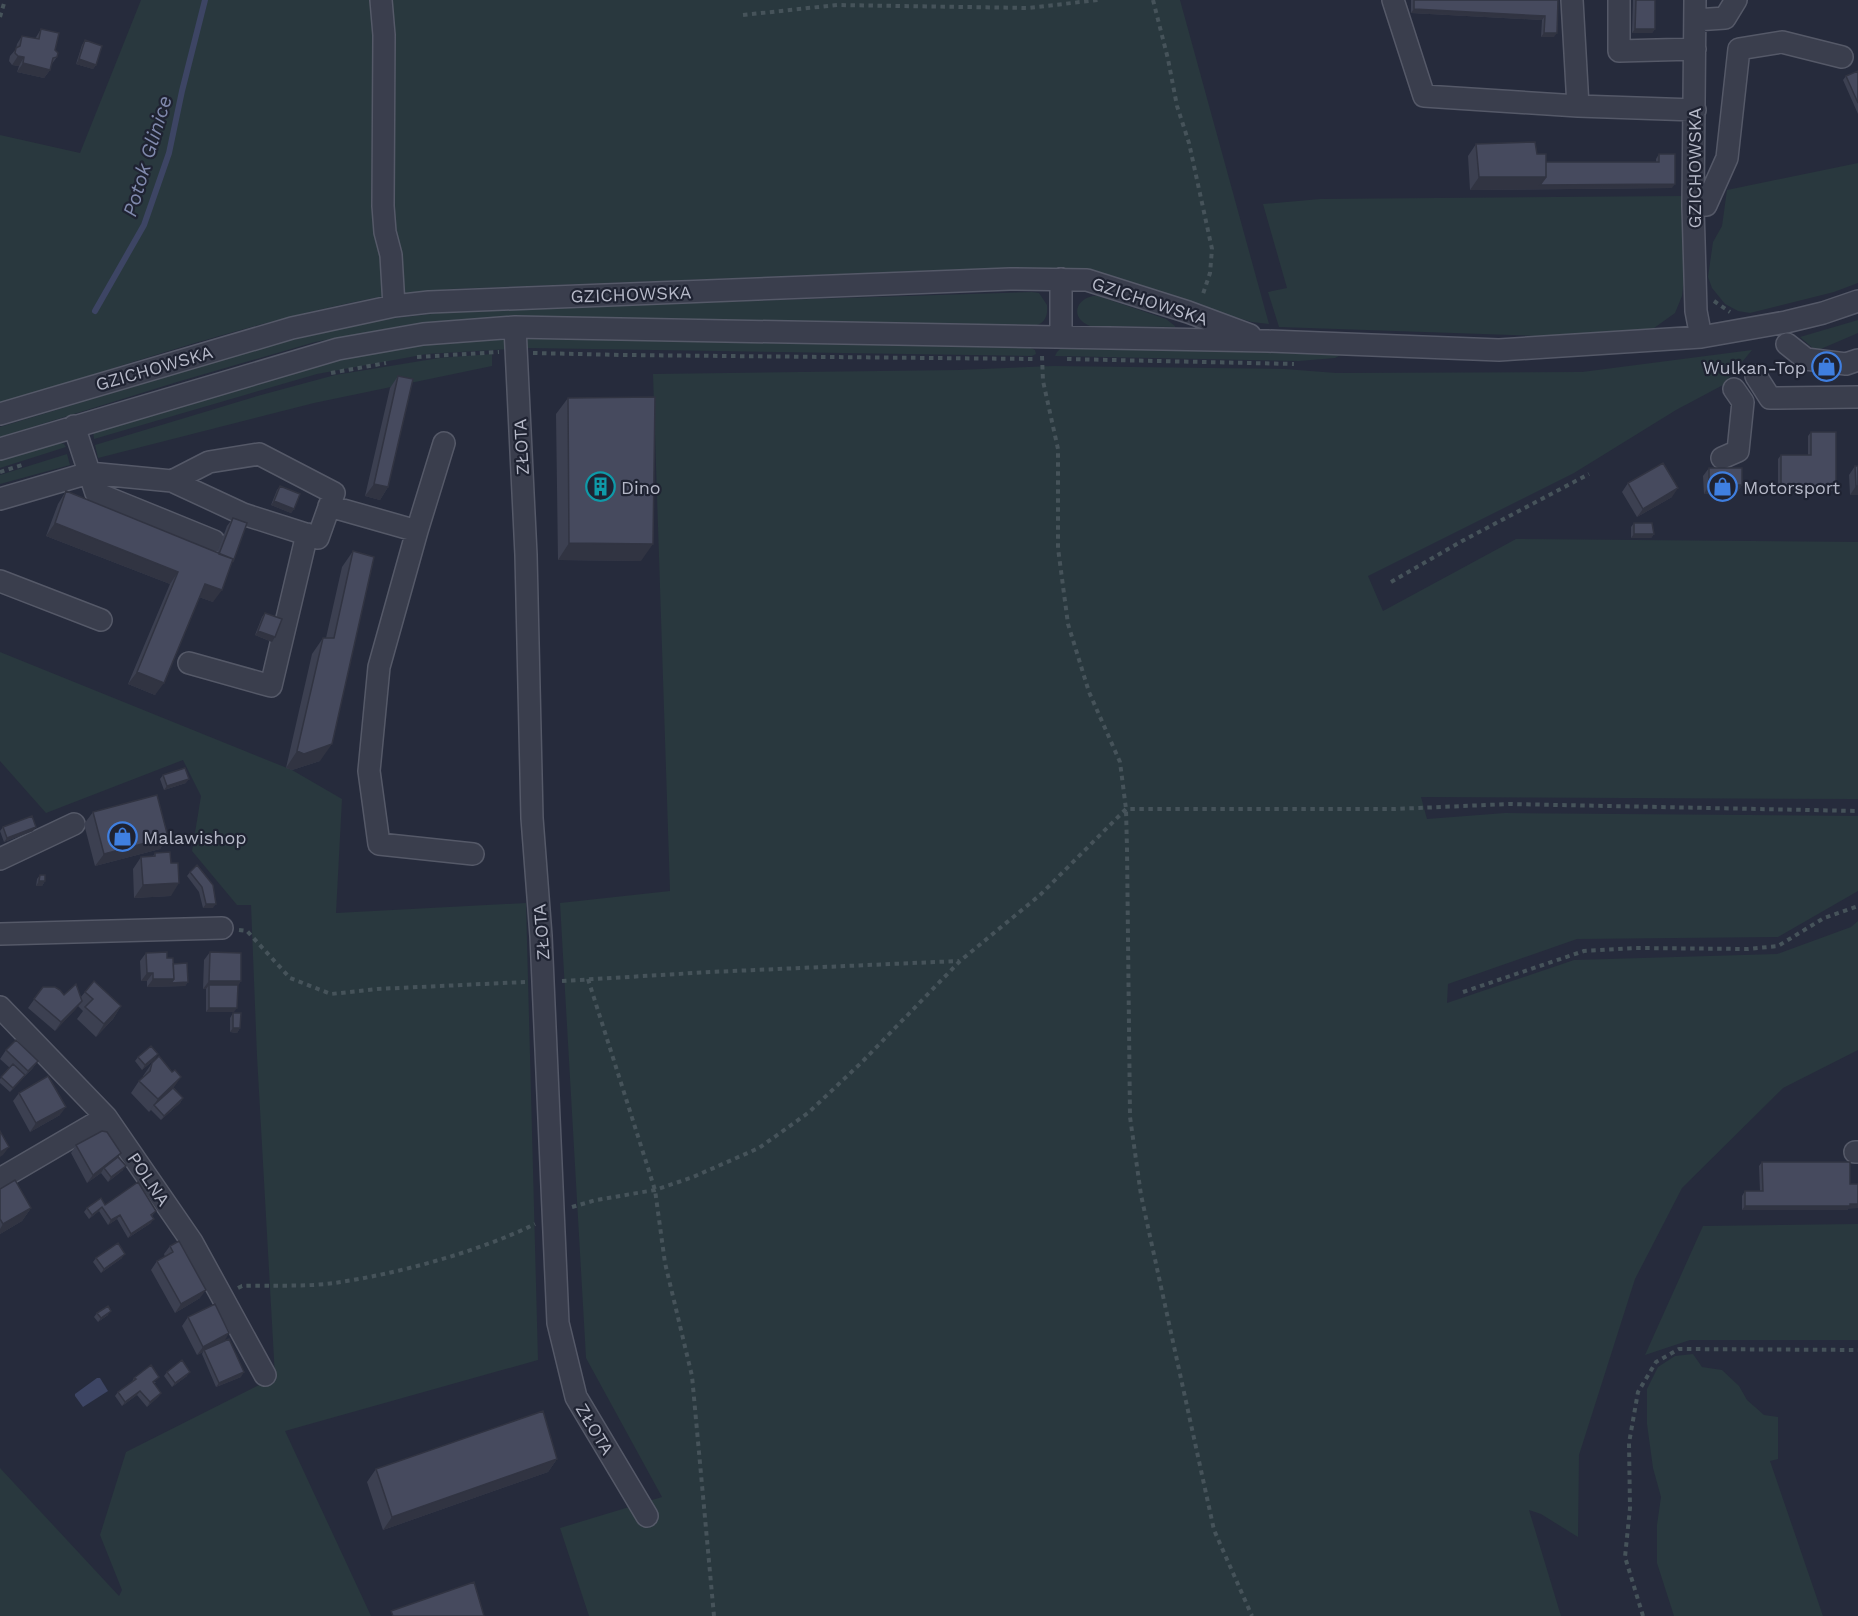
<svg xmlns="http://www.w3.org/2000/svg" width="1858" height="1616" viewBox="0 0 1858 1616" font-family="'Work Sans',sans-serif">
	<rect width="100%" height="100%" fill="#262b3c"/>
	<path fill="#29383e" d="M141 0H1180L1269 324 1252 322 1206 309 1101 273 1077 271 1000 268 451 289C426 292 399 293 374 298 247 323 123 365 0 405V135L80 153Z
		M1858 163V283L1834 292 1750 313 1738 311 1725 304 1712 288 1708 277 1713 242 1722 226 1727 190Z
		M1683 196 1684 279 1682 296 1675 313 1654 328 1634 332 1571 337 1279 327 1268 292 1287 288 1263 204 1320 199Z
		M1032 292 1039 293 1047 305C1048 314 1046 322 1037 325L536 317 412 324 315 342 177 382 0 437V427L271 345 379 320 466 310Z
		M1093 296H1098L1166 319 1175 326V327L1090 326C1071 319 1074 300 1093 296Z
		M1858 320V333L1816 351 1800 337Z
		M523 337 1028 347 1035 350 1036 354 1032 356 528 348 427 354 317 374 94 439 93 431 350 356 433 343Z
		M1062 347H1136L1344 353 1335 358 1299 361 1055 356 1057 352Z
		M1752 350 1723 385 1676 410 1574 473 1368 576 1383 611 1516 539 1858 542V799L1421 797 1427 819 1505 813 1858 816V891L1778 937 1577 939 1448 984 1447 1003 1574 960 1777 954 1851 927 1858 921V1050L1783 1088 1682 1188 1635 1279 1579 1455 1578 1537 1541 1514 1529 1510 1561 1616H589L560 1528 662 1497 586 1358 560 903 670 891 653 374 958 370 1053 366 1285 369 1336 373 1582 372Z
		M492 354V366L314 403 102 457 98 458 95 445 261 395 335 375 439 358Z
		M56 441 64 444 66 447 0 468V459Z
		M67 454 70 465 0 484V475Z
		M0 652 292 770 342 799 336 913 526 903 538 1360 285 1431 371 1616H0V1468L119 1596 122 1590 100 1535 126 1452 275 1377 257 1056 251 905H237L192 851 201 796 183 760 46 813 0 761Z
		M1858 1224V1340H1690L1645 1355 1703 1226Z
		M1693 1354 1702 1367 1722 1370 1739 1386 1747 1400 1764 1415 1778 1417V1459L1770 1461 1823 1616H1674L1657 1563V1525L1661 1497 1653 1468 1647 1424V1389L1658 1367 1675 1356Z"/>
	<path fill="#3d4564" d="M97 1378H100L108 1391 83 1407 75 1396V1394Z"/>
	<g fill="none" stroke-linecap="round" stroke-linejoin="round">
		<path stroke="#3d4564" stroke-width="6" d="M95 311 144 225 169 153 182 91 205 0"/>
		<defs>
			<path id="minor" d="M381 0 384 35 383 206 385 232 391 255 394 306
				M1393 0 1424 96 1578 106 1695 110
				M1572 0 1578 106
				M1619 0V51L1695 49
				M1695 0 1693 206 1696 311 1701 337
				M1695 20 1725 18 1736 0
				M1693 206 1706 205 1727 158 1739 49 1782 42 1842 57
				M515 327 526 555 532 818 541 936 558 1323 576 1397 647 1516
				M1061 337V279
				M1787 344 1806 359 1846 364 1858 360
				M1756 376 1770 398 1858 397
				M0 414 292 328 394 306 429 302 1010 279 1087 280 1188 312 1250 335
				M74 426 96 493 214 541
				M0 449 338 349 423 334 515 327 1268 341 1499 350 1701 337 1786 322 1823 313 1858 301
				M1722 458 1738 451 1743 402 1734 389
				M0 499 89 473 172 481 209 462 259 454 334 493 318 538 243 514 172 481
				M329 506 417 531 379 667 369 771 379 844 473 854
				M417 531 444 443
				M0 581 101 620
				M189 663 271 686 307 534
				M0 859 74 824
				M0 934 222 928
				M0 1007 106 1117 192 1242 265 1375
				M1855 1152H1858
				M0 1179 106 1117"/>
		</defs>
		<use href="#minor" stroke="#555968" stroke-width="24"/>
		<path stroke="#46535a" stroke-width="4" stroke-dasharray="4.5 4.5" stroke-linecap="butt" d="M1153 0 1168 59 1177 106 1189 143 1212 249 1210 273 1202 297
			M743 15 837 5 1028 8 1098 0
			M0 17 5 0
			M1714 301 1730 312
			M533 353 624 355 1033 359
			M1042 356 1043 381 1058 449V548L1068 624 1089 692 1120 762 1126 809 1127 849 1130 1117 1141 1195 1214 1530 1252 1616
			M417 357 499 352
			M1067 359 1294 364
			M331 373 386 363
			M0 472 22 465
			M1391 582 1464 540 1589 474
			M239 930 247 931 290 978 331 994 377 989 525 982
			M588 979 655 1190 665 1263 692 1376 714 1616
			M562 981 710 972 959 961
			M1463 992 1584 951 1636 948 1748 949 1778 946 1824 918 1858 906
			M572 1207 596 1200 655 1190 693 1177 759 1148 808 1113 862 1062 960 961 1040 895 1126 809H1395L1509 804 1858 811
			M238 1288 242 1286C271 1285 306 1287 334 1283 397 1274 478 1252 535 1224
			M1643 1616 1625 1557 1630 1508 1629 1443 1638 1392 1656 1362 1679 1349 1858 1350"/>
		<use href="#minor" stroke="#3a3e4d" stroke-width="21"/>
	</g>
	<path fill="#3c4051" d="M1411 0H1558L1554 37H1541L1542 20 1411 13Z
		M1633 0H1655V29L1652 33H1632Z
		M41 29 55 50 57 57 51 65 50 70 44 78 17 72 19 66 12 65 9 61 10 56 16 49 17 44 22 36 35 39Z
		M85 40 96 65 93 69 76 64 82 45Z
		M1858 71V114L1843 80 1846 76Z
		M1476 144 1537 154 1546 162H1656V159L1659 154 1672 188 1470 190 1468 156Z
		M398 376 388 487 380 500 365 496 390 388Z
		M568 398 641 561 558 560 556 414Z
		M1811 432 1836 487 1833 491 1778 490V459L1781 455H1808V436Z
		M1855 466H1858V495H1850L1849 475Z
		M1709 468 1742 485 1736 494H1704L1703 476Z
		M1628 483 1672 497 1637 517 1622 492Z
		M280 486 294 509 291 513 271 505 277 490Z
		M66 491 217 553 227 526 233 518 213 602 199 597 155 695 128 684 170 584 46 536 58 504Z
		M1634 523 1654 534 1651 538H1631V527Z
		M353 551 320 761 292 770 286 768 312 654 323 638H326L342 567Z
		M265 613 275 637 272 642 255 635 262 617Z
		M163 775 186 783 164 790 160 779Z
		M93 812 168 837 160 849 95 866 84 824Z
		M3 827 33 831 4 842 0 831Z
		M155 853 171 896 134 898 133 869 141 857 153 856Z
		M197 865 213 908H203L199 892 187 876 190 872Z
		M40 875 45 881 42 886H36L37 879Z
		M210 952 241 981 238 985 234 1012H206V989H203L204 960Z
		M146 953 167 958 173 964 188 982 185 986 147 987V981H141L140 961Z
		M43 987 64 995 80 998 85 992 121 1006 113 1019 96 1037 77 1019 83 1011 78 1006 55 1031 28 1008Z
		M233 1013 240 1028 237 1033 230 1032V1018Z
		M6 1050 38 1061 32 1069 10 1092 0 1083V1079L10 1068 0 1059Z
		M138 1057 155 1059 142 1070 135 1061Z
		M152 1063 183 1098 180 1103 161 1120 151 1110 149 1112 131 1093 139 1081 143 1078V1076Z
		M19 1093 60 1115 30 1132 13 1101Z
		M76 1145 118 1157 123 1170 108 1182 101 1173 87 1183 71 1153Z
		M1762 1162 1850 1184 1848 1209 1847 1210H1742V1196L1745 1191H1760L1759 1166Z
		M0 1189 31 1208 22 1221 0 1234Z
		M105 1205 156 1211 152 1216 151 1223 128 1238 117 1219 108 1225 99 1211 89 1219 84 1212 87 1208Z
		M170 1246 200 1298 175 1313 151 1270 157 1261 165 1257 164 1254Z
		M96 1258H122L101 1273 93 1262Z
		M97 1313 108 1315 98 1322 94 1317Z
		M188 1317 224 1342 241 1377 216 1387 202 1354 203 1352 197 1355 182 1326Z
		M167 1372 187 1376 172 1387 164 1376Z
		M134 1378 156 1382 154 1384 161 1393 158 1397 147 1407 137 1395 122 1406 115 1396 118 1392 132 1382Z
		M557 1459 548 1472 383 1530 367 1482 376 1469Z"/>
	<path fill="#313442" d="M1414 9 1545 16 1542 20 1411 13Z
		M1635 29H1655L1652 33H1632Z
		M1544 33H1557L1554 37H1541Z
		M18 56 24 57 19 66 12 65Z
		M79 59 96 65 93 69 76 64Z
		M23 63 50 70 44 78 17 72Z
		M1479 177H1546L1675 184 1672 188 1470 190Z
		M374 484 388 487 380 500 365 496Z
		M1709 485H1742L1736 494H1704Z
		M1781 486 1836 487 1833 491 1778 490Z
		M1856 486H1858V495H1850Z
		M1678 488 1672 497 1637 517 1643 509Z
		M274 501 294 509 291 513 271 505Z
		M55 523 178 572 170 584 46 536Z
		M1634 534H1654L1651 538H1631Z
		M569 543 653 544 641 561 558 560Z
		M205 584 222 590 213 602 196 596Z
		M258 631 275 637 272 642 255 635Z
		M137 672 164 683 155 695 128 684Z
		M332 744 320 761 292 770 286 768 297 751Z
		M189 779 186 783 164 790 167 786Z
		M36 827 33 831 4 842 7 838Z
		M168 837 160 849 95 866 104 854Z
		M39 881H45L42 886H36Z
		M179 883 171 896 134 898 143 885Z
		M206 904H216L213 908H203Z
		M147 973H153L147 981H141Z
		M153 979H174L188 982 185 986 147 987Z
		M209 981H241L235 990 209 985 206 989H203Z
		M82 1001 76 1009 55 1031 61 1022Z
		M121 1006 113 1019 96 1037 104 1024Z
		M209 1008H237L234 1012H206Z
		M233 1028H240L237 1033 230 1032Z
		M158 1054 155 1059 142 1070 145 1065Z
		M38 1061 32 1069 10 1092 13 1088Z
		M181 1077 172 1090 154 1105 149 1112 158 1099Z
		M183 1098 180 1103 161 1120 164 1116Z
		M66 1107 60 1115 30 1132 36 1123Z
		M9 1147 3 1155 0 1157V1152Z
		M121 1153 115 1161 104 1168 101 1173 87 1183 93 1175Z
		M126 1166 123 1170 108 1182 111 1177Z
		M1858 1204V1208L1848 1209 1847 1210H1742L1745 1206Z
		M102 1207 99 1211 89 1219 92 1215Z
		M31 1208 22 1221 0 1234V1229L3 1224Z
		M120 1215 117 1219 108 1225 111 1220Z
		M154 1219 151 1223 128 1238 131 1234Z
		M125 1254 122 1258 101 1273 104 1269Z
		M206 1290 200 1298 175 1313 181 1304Z
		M111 1311 108 1315 98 1322 101 1318Z
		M229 1333 224 1342 204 1350 203 1352 197 1355 203 1347Z
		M190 1372 187 1376 172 1387 175 1383Z
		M244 1372 241 1377 216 1387 219 1383Z
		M140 1391 137 1395 122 1406 125 1402Z
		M161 1393 158 1397 147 1407 150 1402Z
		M557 1459 548 1472 383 1530 392 1517Z"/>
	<path fill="#464a5e" stroke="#313442" stroke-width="1.5" d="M1414 0H1558L1557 33H1544L1545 16 1414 9Z
		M1636 0H1655V29H1635Z
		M41 29 59 33 55 50 58 53 57 57 53 58 50 70 23 63 24 57 18 56 15 53 16 48 20 46 22 36 39 39Z
		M85 40 102 46 96 65 79 59Z
		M1858 71V103L1846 76Z
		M1535 142 1537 154H1546V177H1479L1476 144Z
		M1659 154H1675V184L1540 185 1546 177V162H1659Z
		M398 376 413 379 388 487 374 484Z
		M655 397 653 544 569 543 568 398Z
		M1811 432H1836V487L1781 486V455H1811Z
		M1663 463 1678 488 1643 509 1628 483Z
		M1855 466H1858V486H1856Z
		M1709 468H1742V485H1709Z
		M280 486 300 494 294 509 274 501Z
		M66 491 233 559 222 590 205 584 164 683 137 672 178 572 55 523Z
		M233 518 247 523 233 562V559L219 554Z
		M1634 523H1652L1654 534H1634Z
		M353 551 374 557 332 744 304 754 297 751 323 638H334Z
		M265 613 282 619 275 637 258 631Z
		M185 768 189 779 167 786 163 775Z
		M157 795 168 837 104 854 93 812Z
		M32 816 36 827 7 838 3 827Z
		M170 852 171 863H178L179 883 143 885 141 857 155 856V853Z
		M197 865 213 885 216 904H206L202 887 190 872Z
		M40 875H45V881H39Z
		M167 952V958H173L174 979H153V973H147L146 953Z
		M210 952 241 953V981H209Z
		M187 963 188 982 171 983 174 979 173 964Z
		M94 981 121 1006 104 1024 85 1007 93 999 85 992Z
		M76 984 82 1001 61 1022 34 999 43 987H55L60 990 64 995Z
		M209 985H238L237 1008H209Z
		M233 1013H241L240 1028H233Z
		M16 1040 38 1061 28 1071 6 1050Z
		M151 1046 158 1054 145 1065 138 1057Z
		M159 1056 172 1072 175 1070 181 1077 158 1099 139 1081 150 1071 152 1063Z
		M13 1064 25 1075 13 1088 1 1077Z
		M48 1076 66 1107 36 1123 19 1093Z
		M173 1088 183 1098 164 1116 154 1105Z
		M0 1131 9 1147 0 1152Z
		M102 1131 107 1132 121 1153 93 1175 76 1145Z
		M118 1157 126 1166 111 1177 104 1168Z
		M1762 1162H1850V1184H1858V1204H1850V1206H1745V1191H1763Z
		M15 1180 31 1208 3 1224 0 1219V1189Z
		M138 1182 156 1211 151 1215 154 1219 131 1234 120 1215 111 1220 102 1207 92 1215 87 1208 101 1198 105 1205Z
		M179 1241 206 1290 181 1304 157 1261 173 1252 170 1246Z
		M118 1243 125 1254 104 1269 96 1258Z
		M215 1304 229 1333 203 1347 188 1317Z
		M108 1306 111 1311 101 1318 97 1313Z
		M229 1339 244 1372 219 1383 204 1350Z
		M182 1360 190 1372 175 1383 167 1372Z
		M151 1365 159 1377 153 1382 161 1393 150 1402 140 1391 125 1402 118 1392 136 1379 134 1378Z
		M543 1411 557 1459 392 1517 376 1469Z
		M474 1582 484 1616H393L391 1611Z"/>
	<defs>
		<symbol id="shop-ring" viewBox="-11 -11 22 22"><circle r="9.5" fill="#1f2332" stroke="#3f7fe0" stroke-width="1.5"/><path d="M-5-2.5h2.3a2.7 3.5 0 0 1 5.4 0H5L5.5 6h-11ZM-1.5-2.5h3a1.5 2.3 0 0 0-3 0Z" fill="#3f7fe0"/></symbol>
		<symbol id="building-ring" viewBox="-11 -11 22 22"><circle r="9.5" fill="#1f2332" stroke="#0f9aa8" stroke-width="1.5"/><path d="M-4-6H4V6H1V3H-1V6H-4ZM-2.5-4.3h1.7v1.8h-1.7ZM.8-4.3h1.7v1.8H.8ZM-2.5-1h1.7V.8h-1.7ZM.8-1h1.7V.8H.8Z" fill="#0f9aa8"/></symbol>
	</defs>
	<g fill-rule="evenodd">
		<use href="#shop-ring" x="1810" y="350" width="33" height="33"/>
		<use href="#building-ring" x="584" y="470" width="33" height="33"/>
		<use href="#shop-ring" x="1706" y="470" width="33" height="33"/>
		<use href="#shop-ring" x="106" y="820" width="33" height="33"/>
	</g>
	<g text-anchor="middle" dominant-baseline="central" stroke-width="4.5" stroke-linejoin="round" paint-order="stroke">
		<g font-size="18" fill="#b6b9c8" stroke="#1f2332">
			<text transform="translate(1694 168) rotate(-90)">GZICHOWSKA</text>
			<text transform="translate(631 294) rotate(-2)">GZICHOWSKA</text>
			<text transform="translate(1150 301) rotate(18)">GZICHOWSKA</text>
			<text transform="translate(154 368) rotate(-16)">GZICHOWSKA</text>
			<text transform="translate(521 447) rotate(-93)">ZŁOTA</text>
			<text transform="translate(541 932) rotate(-94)">ZŁOTA</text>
			<text transform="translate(149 1179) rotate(56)">POLNA</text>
			<text transform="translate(595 1429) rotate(59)">ZŁOTA</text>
		</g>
		<g font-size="18" fill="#b6b9c8" stroke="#1f2332" text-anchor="start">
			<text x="1806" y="367" text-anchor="end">Wulkan-Top</text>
			<text x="621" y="487">Dino</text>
			<text x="1743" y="487">Motorsport</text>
			<text x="143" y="837">Malawishop</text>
		</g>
		<g font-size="20" font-style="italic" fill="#8089ad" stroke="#1f2332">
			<text transform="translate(147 156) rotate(-73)">Potok Glinice</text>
		</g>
	</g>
</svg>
